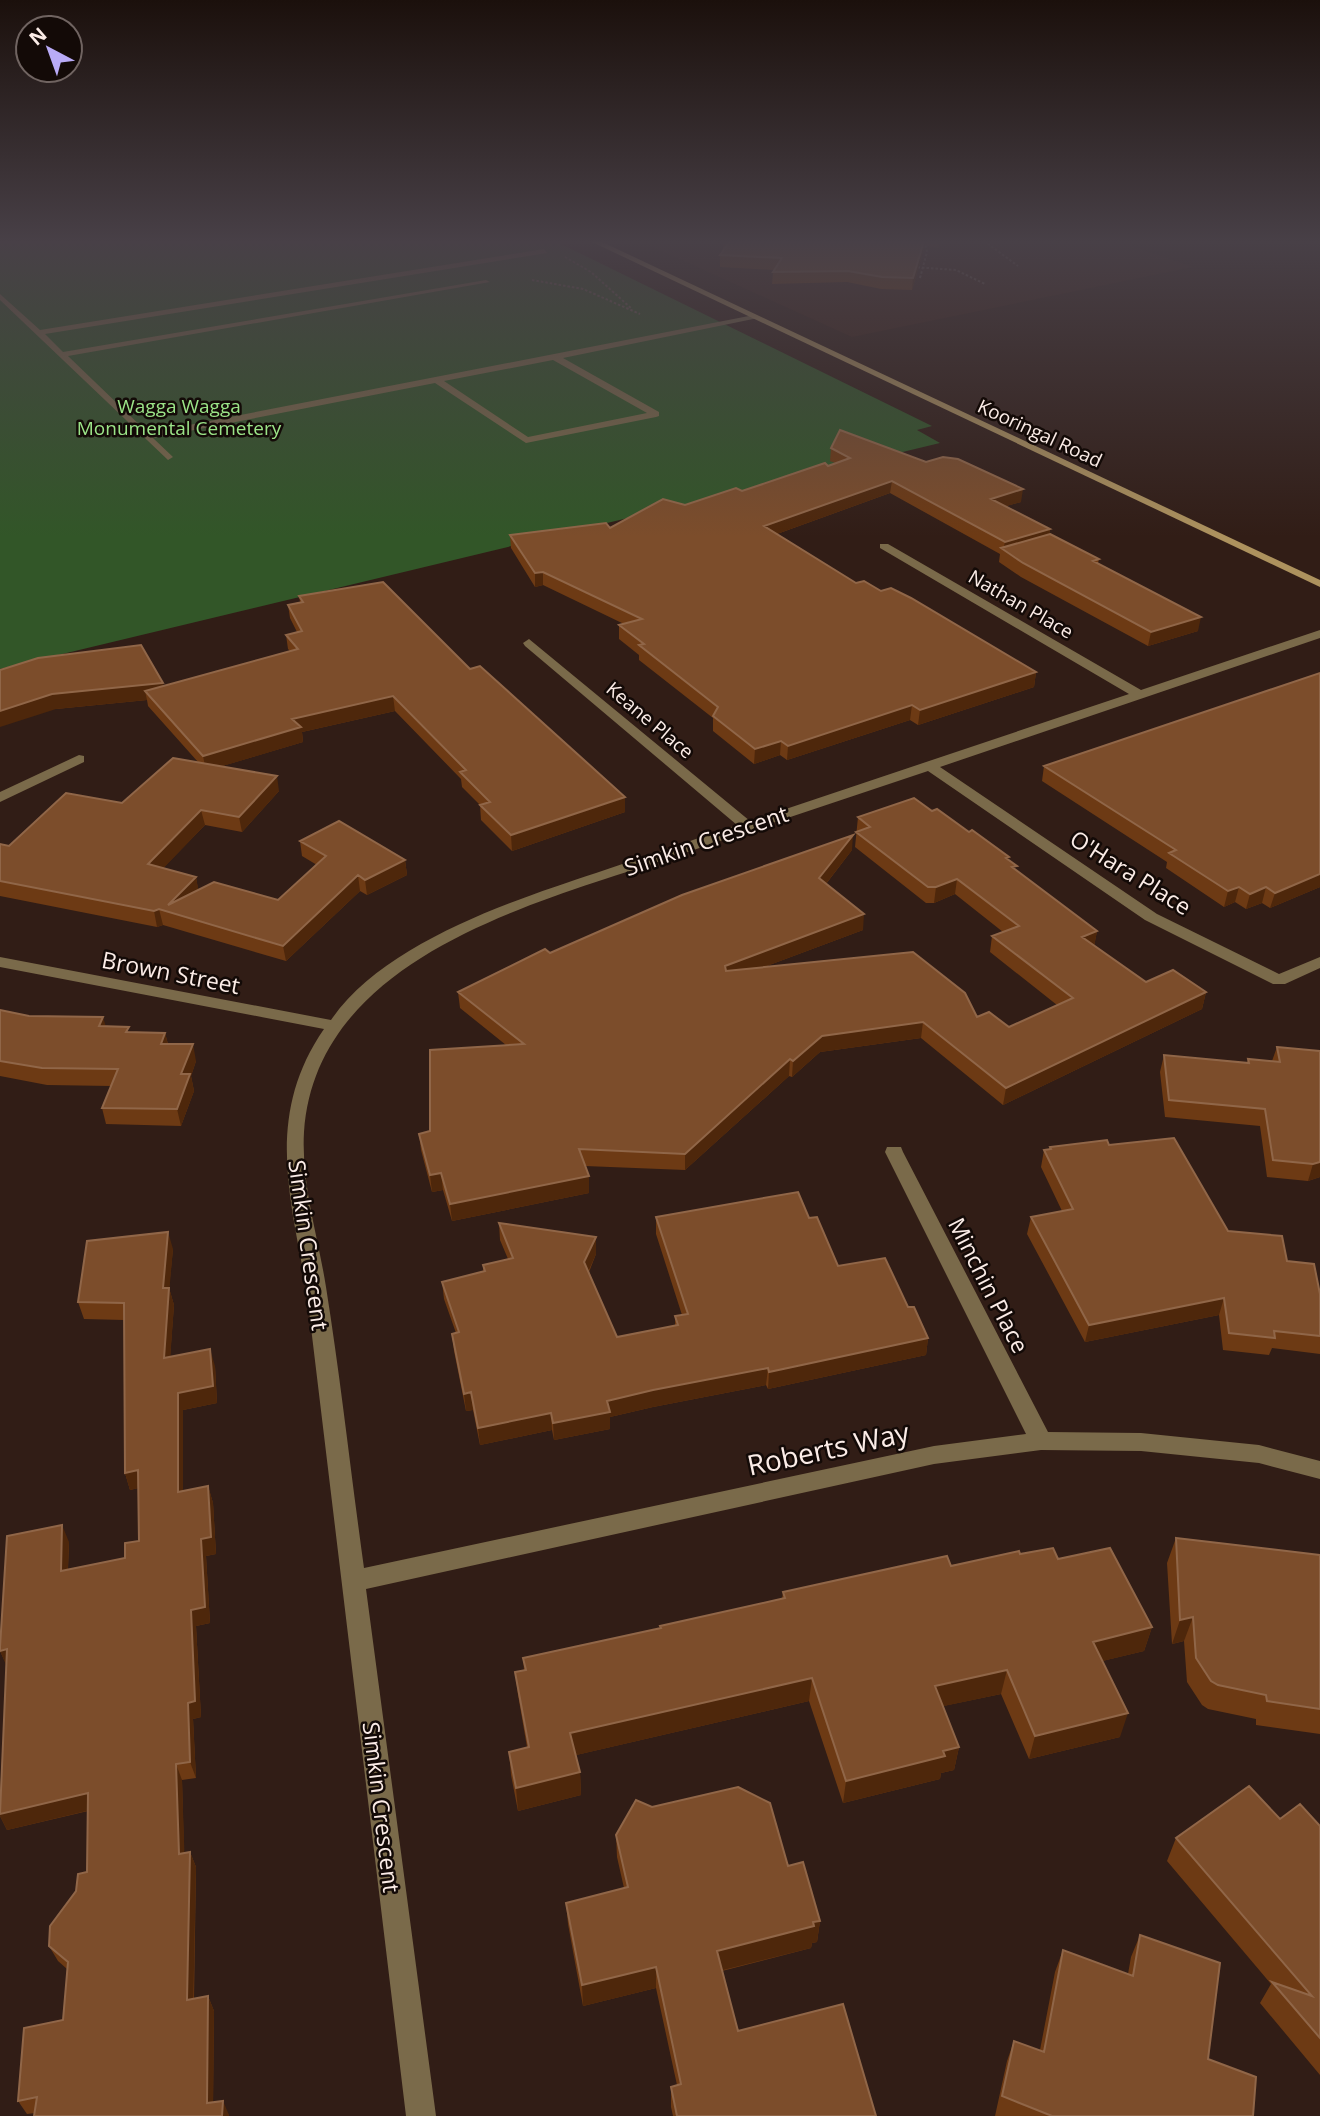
<svg xmlns="http://www.w3.org/2000/svg" width="1320" height="2116" viewBox="0 0 1320 2116" font-family="'Open Sans',sans-serif">
	<rect width="100%" height="100%" fill="#311d16"/>
	<path fill="#3c2118" d="M640 241H1117L1193 267 852 337Z"/>
	<path fill="#325628" d="M0 241H555L932 426 917 430 940 443 0 669Z"/>
	<g fill="none" stroke-linecap="round" stroke-linejoin="round">
		<path stroke="#715f59" stroke-width="2" stroke-dasharray="2.5 2" stroke-linecap="butt" d="M984 241 1018 266
			M699 242 705 241
			M565 257 591 272 632 309
			M913 267 956 270 985 284
			M920 278 927 252 925 241
			M532 280 583 289 640 314"/>
		<path fill="#7a6a4a" fill-rule="evenodd" d="M544 249 547 253 45 334 63 352 486 280 490 282 68 356 148 433 754 315 758 318 563 358 659 412V416L656 417 526 443 435 383 153 438 173 457 168 460 0 300V294L40 330ZM553 360 647 413 528 437 444 381Z"/>
		<path fill="#7a6a4a" fill-rule="evenodd" d="M880 544H888L1141 690 1320 630V638L940 767 1157 914 1279 974 1320 957V968L1285 984H1273L1145 920 928 771C844 799 760 827 676 856 539 902 316 955 304 1132 301 1185 318 1236 326 1287 341 1381 351 1475 364 1568L934 1446 1026 1434 885 1152 887 1147H901L903 1152 1048 1432 1141 1433 1259 1445 1320 1461V1479L1259 1463 1141 1451 1041 1450 934 1464 366 1589 436 2116H406L306 1286C289 1194 266 1113 324 1029L0 967V957L331 1020C384 943 511 901 596 873 643 857 690 841 737 825L525 646 523 643 529 639 750 821 1129 694 880 548Z
			M79 755 84 756V762L0 802V792Z"/>
		<path fill="#ad925e" fill-rule="evenodd" d="M590 241H600L1320 580V587Z"/>
	</g>
	<path fill="#6d3a14" d="M723 241H941L938 248 925 245 912 290 881 289 847 282 772 284 773 272 774 270 720 267V255L723 252Z
		M831 448 1021 502 1006 506 1050 529 1049 535 1099 559 1098 563 1198 631 1148 646 1021 577 999 562 1000 554 890 493 777 534 856 583 881 591 1036 672 1034 687 918 725 910 720 787 760 780 755 754 764 713 731V718L639 660V655L619 639V625L624 624 543 585 535 587 511 548 510 535 610 528 685 505 742 491 828 466 835 463 830 461Z
		M299 596 470 669 625 797V812L512 851 481 820 480 805 462 787 461 779 395 711 302 732 303 742 222 766 279 791 242 832 205 825 163 868 196 877 198 890 278 900 317 865 302 856 300 841 405 860 407 875 367 895 360 891 286 961 163 925 157 927 0 896V844L9 846 122 803 198 762 148 706 147 700 56 709 0 670 164 686 290 651 288 649 286 635 297 632 290 618 288 605 300 602Z
		M1320 673V887L1270 908 1262 903 1246 909 1235 902 1224 907 1166 868 1167 862 1042 781 1044 766Z
		M932 811 969 832 1009 857 1008 859 1016 870 1097 931 1094 946 1146 982 1206 992 1202 1009 1003 1105 921 1038 820 1052 792 1077 789 1076 685 1170 585 1166 589 1193 452 1221 443 1190 432 1192 421 1150 419 1134 430 1131 506 1045 460 1008 458 992 550 953 852 850 826 884 863 930 764 967 977 1017 1009 1027 1057 1005 990 952 992 936 1003 932 955 894 934 903H926L855 847 858 817Z
		M0 1010 29 1016 106 1026 130 1032 165 1033 168 1044 196 1061 191 1076 194 1091 181 1126 106 1124 102 1108 111 1086 47 1085 0 1076Z
		M1277 1047 1320 1051V1177L1308 1181 1267 1177 1260 1126 1165 1117 1160 1072 1164 1055 1247 1063 1248 1059 1272 1061Z
		M1109 1145 1228 1231 1287 1261 1320 1294V1354L1272 1348 1269 1355 1223 1350 1219 1315 1085 1342 1027 1234 1031 1217 1062 1211 1041 1167 1044 1150 1049 1149 1050 1147Z
		M656 1217 809 1218 838 1266 908 1307 928 1338 926 1355 768 1389 766 1385 653 1407 610 1417V1429L554 1440 552 1430 480 1445 473 1410 466 1411 454 1351 452 1334 456 1333 444 1299 442 1282 483 1271V1265L508 1259 500 1240 499 1223 596 1237V1254L589 1272 617 1337 675 1326V1316L682 1315 656 1234Z
		M173 1249 169 1288 174 1305 170 1357 215 1366 217 1403 183 1410V1491L208 1486 213 1503 216 1554 206 1556 210 1623 196 1626 201 1717 193 1719 196 1778 182 1780 184 1853 190 1852 196 1867 194 1999 208 1996 214 2011 213 2102 229 2115V2116H34L35 2113 27 2114 18 2101 63 2020 67 1969 58 1961 49 1946 76 1891 87 1872 88 1811 7 1830 0 1816V1795L7 1666 0 1651 69 1542 68 1569 125 1558 139 1541 138 1488 130 1490 125 1473 124 1320 84 1319 78 1302Z
		M1176 1538 1320 1555V1734L1256 1725V1719L1208 1709 1202 1705 1187 1682 1184 1641 1172 1644 1167 1563Z
		M1020 1554 1058 1559 1152 1627 1144 1651 1102 1661 1120 1737 1029 1759 1001 1694 943 1706 959 1747 954 1770 941 1773 940 1779 843 1803 809 1701 576 1755 580 1772 581 1795 518 1811 511 1775 509 1752 527 1747 518 1695 515 1672 524 1670 523 1658 660 1628V1626L782 1599 783 1592Z
		M1280 1819 1320 1826V2075L1260 2003 1271 1984 1167 1861 1176 1838Z
		M616 1835 788 1866 820 1921 817 1942 812 1943 811 1948 722 1971 738 2031 876 2116H673L671 2107V2087L677 2085 656 1988 583 2006 568 1924 566 1903 624 1888 617 1857Z
		M1140 1935 1208 2059 1253 2116H995L1007 2061 1014 2041 1040 2050 1055 1972 1063 1950 1128 1974 1131 1957Z"/>
	<path fill="#4e270b" d="M924 241H926L925 245 912 290 913 278Z
		M892 481 890 493 763 539 764 526Z
		M1023 489 1021 502 989 511 991 499Z
		M1050 529 1048 542 1003 550 1005 542Z
		M543 572V585L535 587V573Z
		M1201 617 1198 631 1148 646 1151 632Z
		M1036 672 1034 687 918 725 920 710Z
		M163 683 166 698 145 691 147 700 56 709 0 727V711L52 694Z
		M393 696 395 711 302 732 303 742 206 771 203 756 292 719Z
		M912 705 910 720 787 760 788 746Z
		M781 741 780 755 754 764 755 749Z
		M277 776 279 791 242 832 239 817Z
		M625 797V812L512 851 511 835Z
		M201 810 205 825 152 880 148 864Z
		M853 835 852 850 818 894 819 878Z
		M405 860 407 875 367 895 365 880Z
		M1320 874V887L1270 908 1275 893Z
		M358 875 360 891 286 961 283 946Z
		M196 877 199 893 168 905Z
		M957 879 955 894 934 903 936 887Z
		M1239 887 1235 902 1224 907 1228 891Z
		M1266 887 1262 903 1246 909 1250 894Z
		M159 909 163 925 157 927 154 911Z
		M864 914 863 930 724 982 725 966Z
		M1097 931 1094 947 1082 937Z
		M1206 992 1202 1009 1003 1105 1006 1088Z
		M103 1017 108 1034 99 1026Z
		M923 1022 921 1038 820 1052 792 1077 793 1061 822 1036Z
		M165 1033 169 1049 161 1044Z
		M193 1044 196 1061 191 1076 194 1091 181 1126 177 1109 181 1074Z
		M790 1059 789 1076 685 1170V1154Z
		M1320 1162V1177L1308 1181 1313 1164Z
		M441 1173 443 1190 432 1192 430 1175Z
		M589 1176V1193L452 1221 450 1204Z
		M168 1232 173 1249 168 1305 163 1288Z
		M596 1237V1254L585 1279 584 1262Z
		M169 1288 174 1305 169 1375 164 1358Z
		M1224 1298 1219 1315 1085 1342 1089 1325Z
		M928 1338 926 1355 768 1389 769 1372Z
		M210 1349 215 1366 217 1403 183 1410V1509L178 1492V1393Z
		M768 1368 766 1385 653 1407 610 1417V1429L554 1440 553 1423 607 1401 653 1390Z
		M471 1392 473 1410 466 1411 464 1394Z
		M551 1413 552 1430 480 1445 478 1428Z
		M138 1470 143 1487 130 1490 125 1473Z
		M208 1486 213 1503 216 1554 206 1556 210 1623 196 1626 201 1717 193 1719 196 1778 190 1762 188 1703 191 1610Z
		M62 1525 69 1542 67 1587 61 1571Z
		M1193 1617 1184 1641 1172 1644 1180 1620Z
		M1152 1627 1144 1651 1086 1665 1093 1642Z
		M7 1649V1667L0 1651Z
		M1007 1670 1001 1694 930 1709 935 1686Z
		M812 1678 809 1701 572 1756 570 1733Z
		M1128 1713 1120 1737 1029 1759 1035 1736Z
		M959 1747 954 1770 941 1773 940 1779 843 1803 846 1781 943 1751Z
		M176 1764 182 1780 185 1870 179 1854Z
		M580 1772 581 1795 518 1811 516 1788Z
		M88 1793 95 1809 7 1830 0 1816V1814Z
		M190 1852 196 1867 193 2015 187 2000Z
		M820 1921 817 1942 812 1943 811 1948 715 1972 717 1951Z
		M656 1967V1988L583 2006 582 1985Z
		M208 1996 214 2011 213 2116 207 2103Z
		M223 2101 229 2115V2116H222Z"/>
	<path fill="#7c4d2b" stroke="#906648" stroke-width="2" d="M730 241H924L913 278 882 277 848 271 773 272 782 258 720 255Z
		M840 430 926 462 943 457 958 459 1023 489 991 499 1050 529 1005 542 892 481 764 526 856 583 864 581 881 591 891 588 911 598 1036 672 920 710 912 705 788 746 781 741 755 749 713 716 718 707 639 645 644 644 619 625 642 619 543 572 535 573 510 535 606 523 610 528 663 499 685 505 736 488 742 491 825 463 828 466 850 458 831 448Z
		M1050 534 1099 559 1093 561 1201 617 1151 632 1023 563 1001 548Z
		M383 582 470 669 480 666 625 797 511 835 480 805 490 802 460 772 466 770 393 696 292 719 301 727 203 756 145 691 298 649 286 635 302 631 288 605 303 602 299 596Z
		M141 645 163 683 52 694 0 711V670L38 658Z
		M1320 673V874L1275 893 1266 887 1250 894 1239 887 1228 891 1169 853 1176 850 1044 766Z
		M173 758 277 776 239 817 201 810 148 864 196 877 168 905 214 882 278 900 326 856 300 841 339 821 405 860 365 880 358 875 283 946 159 909 154 911 0 881V844L9 846 66 793 122 803Z
		M914 798 932 811 937 809 969 832 972 830 1009 857 1006 858 1017 866 1012 867 1097 931 1082 937 1146 982 1173 970 1206 992 1006 1088 923 1022 822 1036 793 1061 790 1059 685 1154 579 1149 589 1176 450 1204 441 1173 430 1175 419 1134 430 1131V1050L524 1044 458 992 545 949 550 953 682 895 853 835 819 878 864 914 725 966 726 971 913 952 965 993 977 1017 989 1012 1009 1027 1073 998 992 936 1019 926 957 879 936 887H928L856 832 870 827 858 817Z
		M0 1010 29 1016 103 1017 99 1026 129 1027 126 1032 165 1033 161 1044H193L181 1074H190L177 1109 102 1108 118 1069 42 1068 0 1061Z
		M1277 1047 1320 1051V1162L1313 1164 1273 1160 1265 1109 1169 1100 1164 1055 1249 1063 1248 1059 1280 1062Z
		M1174 1138 1228 1231 1282 1236 1287 1261 1314 1264 1320 1294V1336L1274 1331 1275 1338 1229 1333 1224 1298 1089 1325 1031 1217 1073 1209 1044 1150 1051 1149 1050 1147 1107 1140 1109 1145Z
		M798 1192 809 1218 817 1217 838 1266 885 1258 908 1307H914L928 1338 769 1372 768 1368 653 1390 607 1401 610 1412 553 1423 551 1413 478 1428 471 1392 464 1394 452 1334 459 1332 442 1282 485 1271 483 1265 513 1258 499 1223 596 1237 584 1262 617 1337 678 1325 675 1316 688 1314 656 1217Z
		M168 1232 163 1288H169L164 1358 210 1349 213 1386 178 1393V1492L208 1486 211 1537 201 1539 205 1607 191 1610 195 1701 188 1703 190 1762 176 1764 179 1854 190 1852 187 2000 208 1996 207 2103 223 2101 222 2116H34L37 2097 18 2101 24 2028 63 2020 68 1962 49 1946 50 1926 76 1891 78 1874 87 1872 88 1793 0 1814 7 1649 0 1651V1647L7 1536 62 1525 61 1571 125 1558V1543L139 1541 138 1470 125 1473 124 1303 78 1302 87 1241Z
		M1176 1538 1320 1555V1709L1267 1701 1266 1695 1218 1685 1211 1681 1196 1658 1193 1617 1180 1620Z
		M1053 1548 1058 1559 1110 1548 1152 1627 1093 1642 1128 1713 1035 1736 1007 1670 935 1686 959 1747 943 1751 945 1756 846 1781 812 1678 570 1733 580 1772 516 1788 509 1752 529 1747 515 1672 526 1670 523 1658 661 1628 660 1626 785 1598 783 1592 947 1556 951 1566 1019 1551 1020 1554Z
		M1249 1786 1280 1819 1300 1804 1320 1826V2038L1272 1982 1312 1996 1176 1838Z
		M738 1787 770 1803 788 1866 803 1862 820 1921 813 1922 814 1926 717 1951 738 2031 843 2004 876 2116H677L671 2087 681 2084 656 1967 582 1985 566 1903 628 1887 616 1835 636 1800 652 1807Z
		M1140 1935 1220 1963 1208 2059 1256 2077 1253 2116H1052L1002 2096 1014 2041 1044 2052 1063 1950 1133 1976Z"/>
	<linearGradient id="sky" x2="0" y2="1"><stop stop-color="#1b100c"/><stop offset="0.45" stop-color="#484047"/><stop offset="1" stop-color="#484047" stop-opacity="0"/></linearGradient>
	<rect width="1320" height="537" fill="url(#sky)"/>
	<g text-anchor="middle" dominant-baseline="central" stroke-width="5" stroke-linejoin="round" paint-order="stroke">
		<g font-size="19" fill="#9be488" stroke="#130a07">
			<text x="179" y="406">Wagga Wagga<tspan x="179" dy="22">Monumental Cemetery</tspan></text>
		</g>
		<g font-size="19" fill="#fbece7" stroke="#130a07">
			<text transform="translate(1040 433) rotate(25)">Kooringal Road</text>
			<text transform="translate(1021 604) rotate(30)">Nathan Place</text>
			<text transform="translate(650 720) rotate(40)">Keane Place</text>
		</g>
		<g font-size="23" fill="#fbece7" stroke="#130a07">
			<text transform="translate(706 840) rotate(-19)">Simkin Crescent</text>
			<text transform="translate(1131 872) rotate(32)">O'Hara Place</text>
			<text transform="translate(171 972) rotate(11)">Brown Street</text>
			<text transform="translate(309 1245) rotate(82)">Simkin Crescent</text>
			<text transform="translate(989 1285) rotate(63)">Minchin Place</text>
			<text transform="translate(382 1807) rotate(83)">Simkin Crescent</text>
		</g>
		<g font-size="28" fill="#fbece7" stroke="#130a07">
			<text transform="translate(828 1448) rotate(-12)">Roberts Way</text>
		</g>
	</g>
	<g transform="translate(49 49) rotate(319)"><circle r="33" fill="#130a07" stroke="#706461" stroke-width="2"/>
	<path d="M0-5L12 26L0 18L-12 26Z" fill="#b9abf7"/>
	<text y="-10" font-size="19" font-weight="bold" text-anchor="middle" fill="#fbece7">N</text>
	</g>
</svg>
